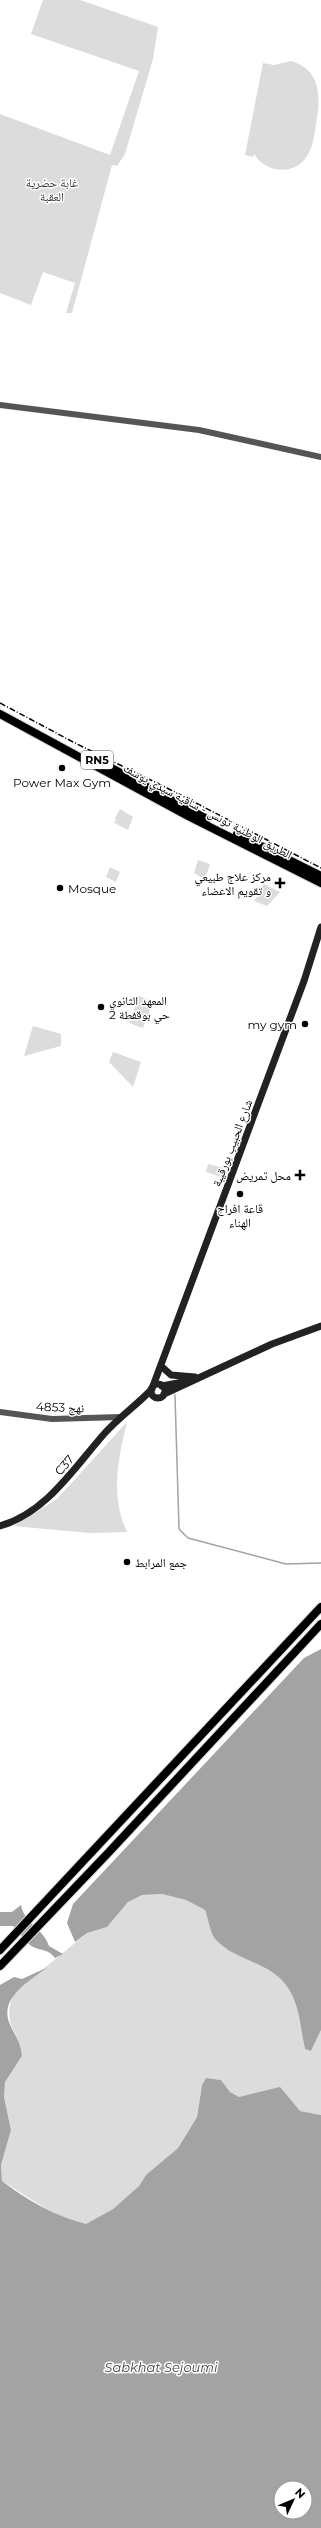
<svg xmlns="http://www.w3.org/2000/svg" width="321" height="2528" viewBox="0 0 321 2528" font-family="Montserrat,'Noto Naskh Arabic',sans-serif">
	<rect width="100%" height="100%" fill="#fff"/>
	<path fill="#dcdcdc" d="M43 0H80L158 27 153 59 125 154 117 166 112 165 72 313H66L75 283 43 272 31 305 0 293V114L110 155 139 71 31 34Z
		M291 61C321 70 321 96 316 124 314 136 313 149 305 159 291 176 265 172 254 154L253 157 245 155 263 63 274 65Z
		M120 809 133 817 128 830 113 822 116 821 115 818Z
		M198 860 210 864 205 879 194 873Z
		M110 867 120 872 116 882 106 877Z
		M264 884 280 892 267 906 254 901Z
		M139 996 153 1002 143 1028 129 1023Z
		M33 1026 61 1034V1046L24 1056Z
		M113 1052 141 1062 133 1087 109 1062Z
		M208 1164 228 1169 225 1178 206 1172Z
		M127 1422C118 1459 110 1496 127 1532L90 1533 13 1526 57 1499Z
		M162 1894 186 1900 205 1910C208 1918 210 1933 215 1939 235 1960 269 1961 286 1985 300 2004 300 2027 305 2049L311 2051 321 2030V2115L300 2111 258 2093 239 2097 230 2092 221 2080 206 2078 202 2085 197 2117 178 2148 146 2175 139 2186 113 2209 86 2224 59 2217 2 2181 1 2165 11 2130 4 2097 5 2082 22 2056C18 2026 1 2026 14 1993L87 1933 107 1927 128 1902 142 1895Z"/>
	<path fill="#a3a3a3" fill-rule="evenodd" d="M321 1649V2030L311 2051 305 2049C300 2027 300 2004 286 1985 268 1961 235 1961 215 1939 210 1933 208 1918 205 1910L186 1900 162 1894 142 1895 128 1902 107 1927 87 1933 75 1942 67 1923 73 1904 304 1658Z
		M21 1905C24 1923 44 1929 49 1946L63 1954 55 1958C48 1949 42 1951 33 1947 27 1944 19 1932 13 1926H0V1912H12Z
		M46 1968C30 1981 0 1997 9 2022 15 2037 20 2039 22 2056L5 2082 4 2097 11 2130 1 2165 2 2181C28 2201 55 2216 86 2224L113 2209 139 2186 146 2175 178 2148 197 2117 202 2085 206 2078 221 2080 230 2092 239 2097 280 2087 300 2111 321 2115V2528H0V1985L14 1977 22 1979ZM281 2488H305V2512H281Z"/>
	<g fill="none" stroke-linecap="round" stroke-linejoin="round">
		<path stroke="#a3a3a3" stroke-width="1.5" d="M175 1395 179 1529 188 1538 286 1564 321 1563"/>
		<defs>
			<path id="trunk" d="M0 714 188 816 321 883
				M89 756 207 819
				M237 834 321 876
				M0 1950 321 1607
				M0 1966 109 1852 321 1624"/>
		</defs>
		<use href="#trunk" stroke="#dbdbdb" stroke-width="10"/>
		<path stroke="#555" stroke-width="6" d="M0 405 199 430 321 457
			M0 1412 52 1419 121 1417"/>
		<path stroke="#222" stroke-width="7" d="M161 1366 171 1375 195 1377
			M151 1391a7 7 0 1 1 14 0a7 7 0 1 1-14 0Z
			M153 1386 304 981 321 927
			M162 1386 183 1382
			M164 1394 272 1344 321 1326
			M0 1526C46 1513 74 1468 104 1434 119 1417 137 1405 152 1389"/>
		<use href="#trunk" stroke="#000" stroke-width="8"/>
		<path stroke="#000" stroke-width="1.5" stroke-dasharray="6 2 1 2" stroke-linecap="butt" d="M0 703 75 743 167 788 321 868"/>
	</g>
	<g fill="#000" stroke="#fff" stroke-width="1.5">
		<circle cx="62" cy="768" r="4"/>
		<path d="M278 877h4v4h4v4h-4v4h-4v-4h-4v-4h4z"/>
		<circle cx="60" cy="888" r="4"/>
		<circle cx="101" cy="1007" r="4"/>
		<circle cx="305" cy="1024" r="4"/>
		<path d="M298 1169h4v4h4v4h-4v4h-4v-4h-4v-4h4z"/>
		<circle cx="240" cy="1194" r="4"/>
		<circle cx="127" cy="1562" r="4"/>
	</g>
	<g text-anchor="middle" dominant-baseline="central" stroke-width="3" stroke-linejoin="round" paint-order="stroke">
		<rect fill="#fff" stroke="#4c4c4c" stroke-width="1" x="81" y="751" width="32" height="18" rx="3"/>
		<g font-size="11" font-weight="bold" fill="#000">
			<text x="97" y="760">RN5</text>
		</g>
		<g font-size="12" fill="#333" stroke="#fff">
			<text x="52" y="182">غابة حضرية<tspan x="52" dy="14">العقبة</tspan></text>
		</g>
		<g font-size="12" fill="#000" stroke="#fff" text-anchor="end">
			<text x="62" y="782" text-anchor="middle">Power Max Gym</text>
			<text x="271" y="876">مركز علاج طبيعي<tspan x="271" dy="14">و تقويم الاعضاء</tspan></text>
			<text x="68" y="888" text-anchor="start">Mosque</text>
			<text x="109" y="1000" text-anchor="start">المعهد الثانوي<tspan x="109" dy="14">حي بوقفطة 2</tspan></text>
			<text x="297" y="1024">my gym</text>
			<text x="291" y="1175">محل تمريض</text>
			<text x="240" y="1208" text-anchor="middle">قاعة افراح<tspan x="240" dy="14">الهناء</tspan></text>
			<text x="135" y="1562" text-anchor="start">جمع المرابط</text>
		</g>
		<g font-size="12" fill="#000" stroke="#fff">
			<text transform="translate(208 811) rotate(28)">الطريق الوطنية تونس - ساقية سيدي يوسف</text>
			<text transform="translate(232 1143) rotate(-69)">شارع الحبيب بورقيبة</text>
			<text transform="translate(60 1407) rotate(2)">نهج 4853</text>
			<text transform="translate(64 1465) rotate(-49)">C37</text>
		</g>
		<g font-size="13" font-style="italic" fill="#444" stroke="#fff">
			<text x="161" y="2367">Sabkhat Sejoumi</text>
		</g>
	</g>
	<g transform="translate(293 2500) rotate(46)"><circle r="19" fill="#ffffff" stroke="#999999"/>
	<path d="M0-3L7 15L0 10L-7 15Z" fill="#000000"/>
	<text y="-6" font-size="11" font-weight="bold" text-anchor="middle" fill="#000000">N</text>
	</g>
</svg>
